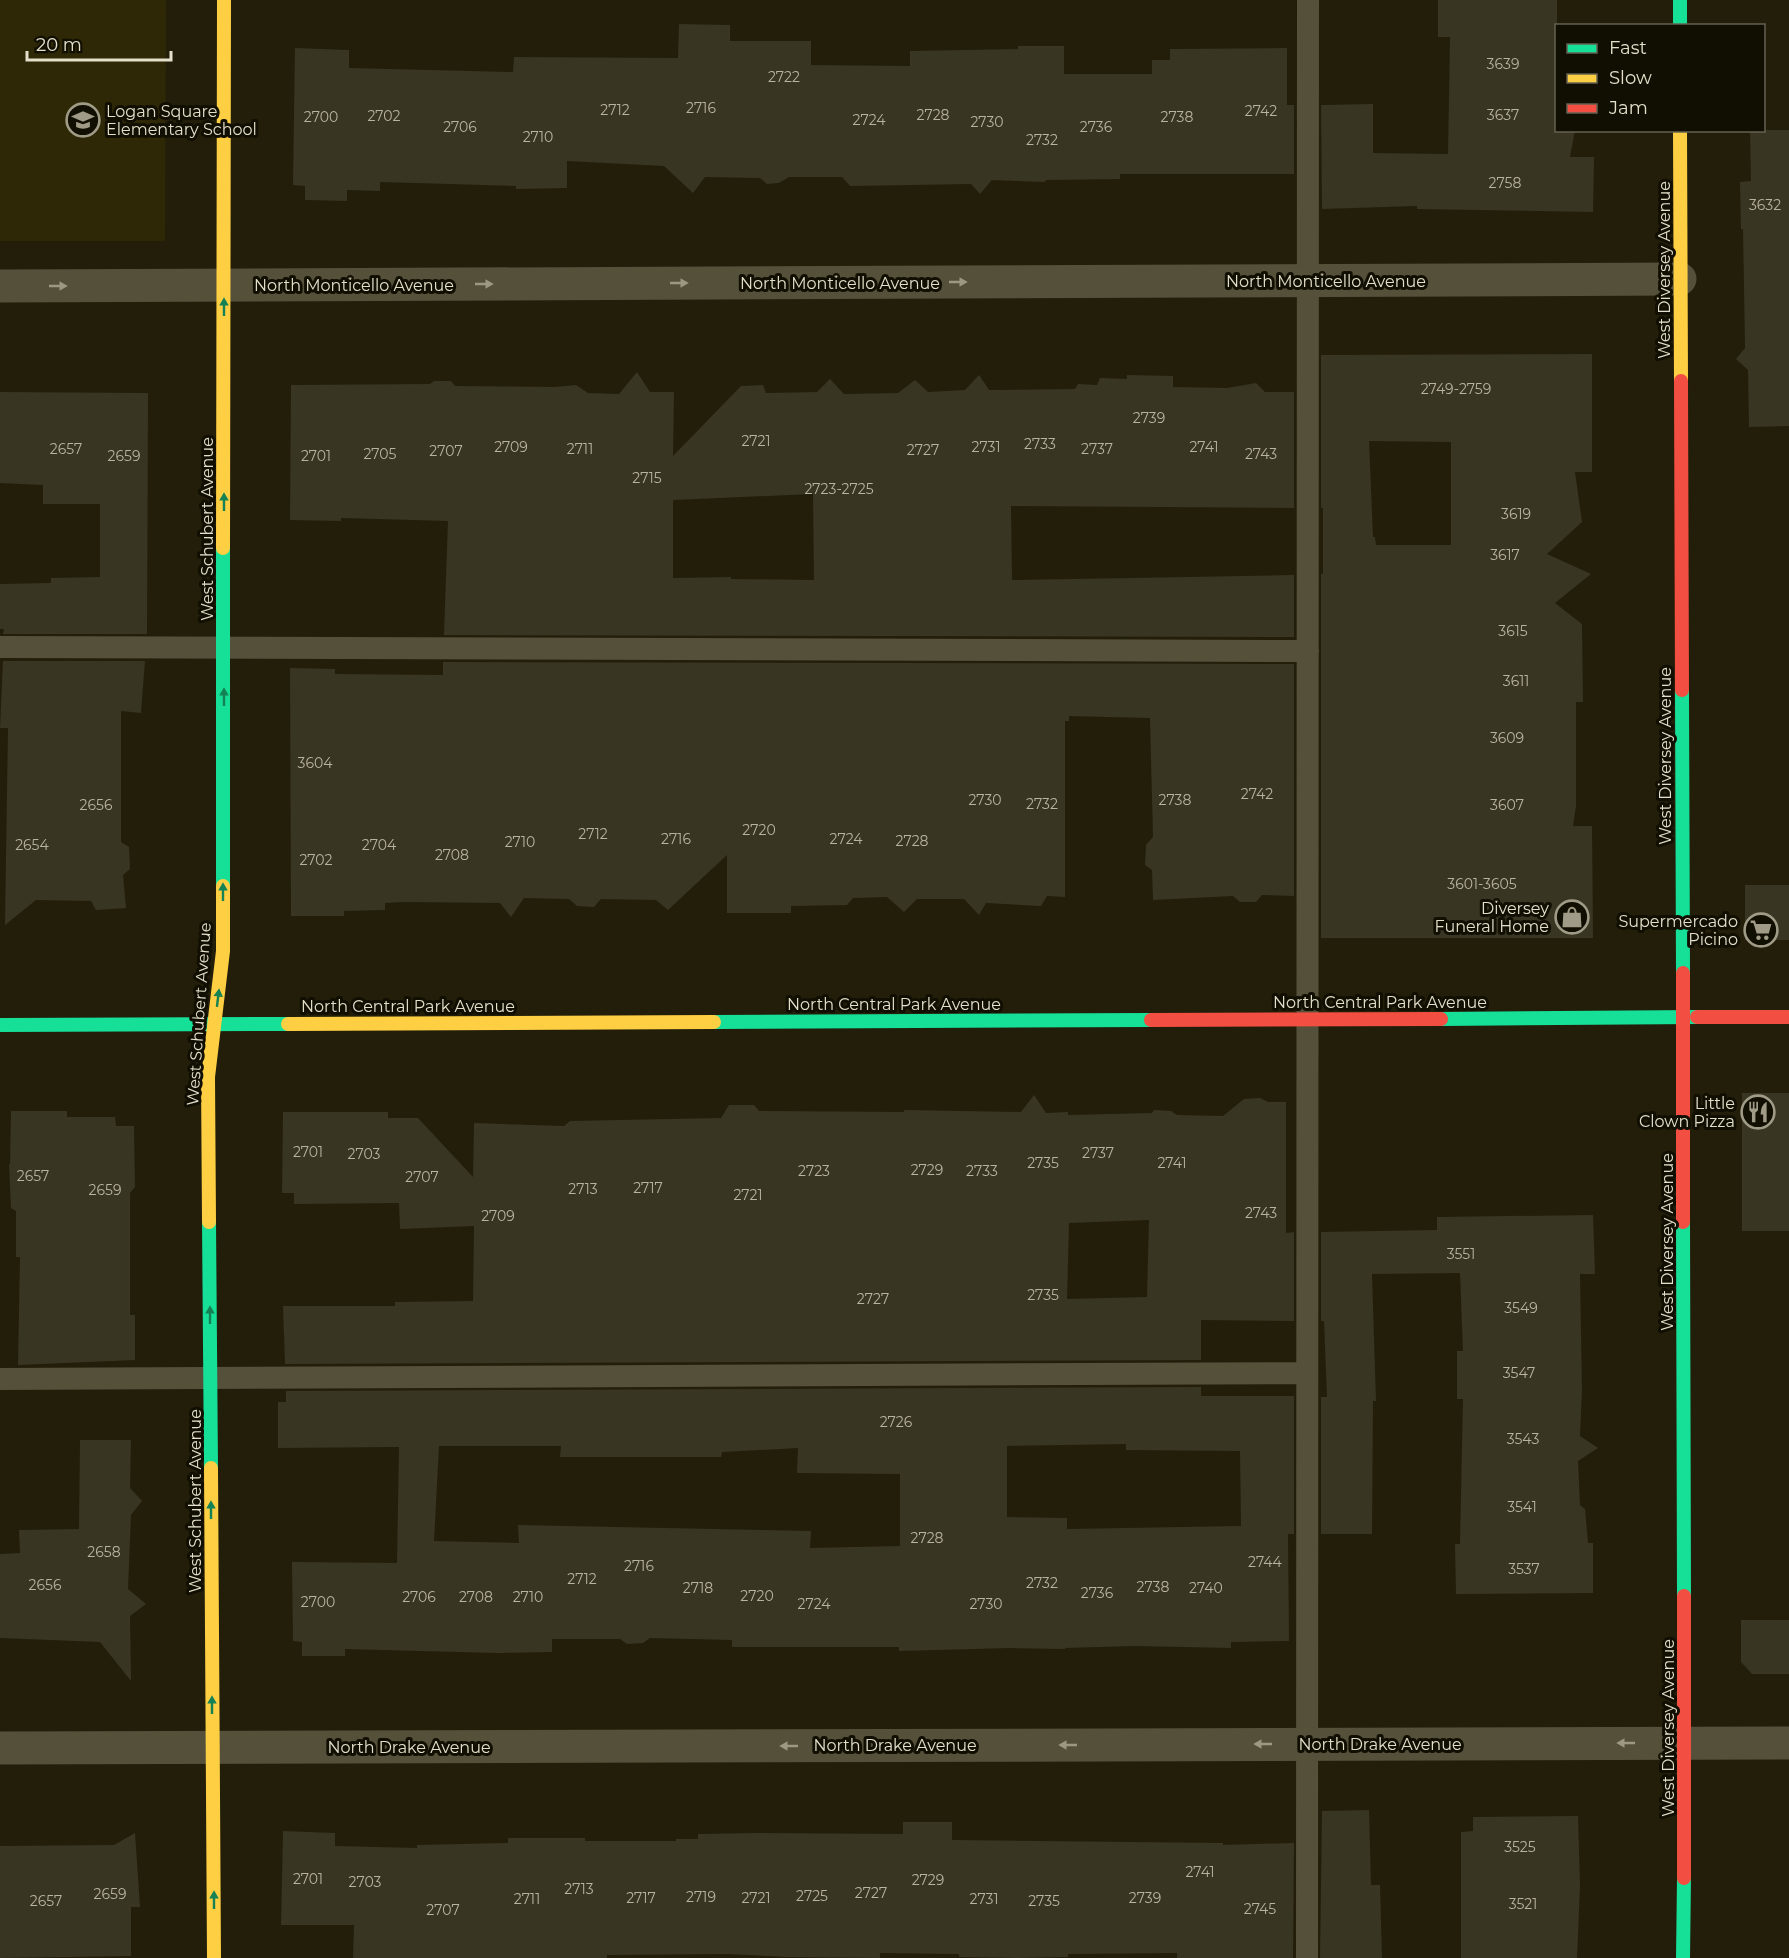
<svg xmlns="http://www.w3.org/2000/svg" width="1789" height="1958" viewBox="0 0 1789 1958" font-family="Montserrat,sans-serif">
	<rect width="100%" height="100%" fill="#221e0a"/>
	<path fill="#2f2806" d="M0 0H166L165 241H0Z"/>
	<path fill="#393523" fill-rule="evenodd" d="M1438 0H1557V130H1575L1570 157H1594L1593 212 1417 209V206L1322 209 1321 105 1373 104V153L1448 154 1450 37H1438Z
		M679 24 730 25V41H811V65L910 66V51L1018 49V46H1064V74H1152V60H1170V49L1287 48V105H1294V174H1120V179L1046 180 1045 182 992 180 980 194 971 184 850 186 842 177H789L779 183 767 184 760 178 705 177 693 193 664 166 567 161V188L516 189V186L380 182V191L347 190V201L305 200V186L293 185 295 48 349 50V68L513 72 514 57 678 58Z
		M1750 130H1789V426L1749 427 1748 370 1736 359 1745 348 1743 229H1741L1740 182 1751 181Z
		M1592 354V472H1575L1582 522 1547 554 1591 574 1555 603 1582 624 1583 702H1576V806L1573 826H1592L1593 938H1321V574H1323V508H1321V355ZM1369 441 1451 442V545H1376L1375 537H1373Z
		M637 372 650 392H674L673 456 741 386 763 385 766 393 817 392 830 379 844 394 898 393 915 380 928 392 965 390 979 375 989 390 1075 389 1078 384 1097 385 1100 378 1127 379V375L1173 376V387L1227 388 1256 383 1265 392H1294V508L1011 506 1012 580 1294 575V637L444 635 448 521 341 518V521L290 520 291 385 430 384 434 381H451L455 386 555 387 576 385 588 393 619 394ZM813 494 814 580 731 579V577L673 578V500Z
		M0 392 148 393 147 634H3L4 629H0V584L51 583V578L100 577V504H43V485L0 483Z
		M3 661H145L141 713 121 711V842L129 847 130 869 123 875 126 908 96 910 91 901 36 900 5 925 8 728H0Z
		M443 662 1294 664V896L1262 895 1256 902H1240L1233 896 1153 900 1152 870 1145 865 1146 845 1153 837 1150 718 1069 716V721H1065V897L1047 896 1041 906 986 903 979 915 964 899H917L904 912 887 897 853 898 847 905 791 906V913H727V855L668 910 656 900 601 899 594 907 577 906 569 899 524 898 511 917 500 903 404 902 385 903V910L344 911V916H291L290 668 335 669V674L443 675Z
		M1745 885H1789V940H1745Z
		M1742 1093H1789V1231H1742Z
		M1034 1095 1046 1113 1068 1112V1115L1152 1113 1154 1110 1171 1111 1177 1115 1223 1116 1244 1099 1260 1098 1268 1102H1286V1233L1294 1232V1321L1201 1320V1360L285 1364 283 1306H395V1302L473 1301 474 1226 400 1229 399 1203 294 1204V1193H282L283 1112H388V1118H418L473 1177 474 1123 564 1126 570 1121 721 1118 729 1105H754L759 1111 904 1112V1110L1021 1112ZM1149 1220 1147 1297 1067 1299 1069 1223Z
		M11 1111H67V1117H115L116 1126H134L135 1187 130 1193V1315H135V1360L18 1365 20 1257H16V1211L11 1208 9 1164H10Z
		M1593 1215 1595 1274H1580L1582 1390 1580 1436 1598 1448 1578 1461 1580 1505 1585 1509 1588 1543H1593V1593L1456 1594 1455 1544H1460L1463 1399H1457V1351H1463L1460 1273 1372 1274 1376 1401H1373L1372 1534H1321V1397H1327L1324 1321H1321V1232L1437 1230V1217Z
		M1201 1387V1396H1294V1534H1288L1289 1641 1231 1642V1648L1134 1646 1065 1648V1649L1009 1648 899 1651V1647H732V1640L650 1638 643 1643 627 1644 620 1639H552V1652L498 1653 345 1649V1656H302V1642L293 1641 292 1562 397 1563 399 1447 278 1448V1402H286V1391ZM1126 1444V1450L1240 1451 1241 1526 1067 1529V1518L1007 1517V1446ZM439 1446H561L560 1457H721L722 1452 798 1448 797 1473 900 1474V1546L810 1548 811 1531 518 1525 519 1543 434 1541Z
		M80 1440H131L130 1488 142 1501 131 1515 128 1589 146 1604 130 1616 131 1681 100 1642 0 1638V1554L20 1553 19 1530 79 1529Z
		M1741 1620H1789V1674H1752L1741 1662Z
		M1369 1810 1371 1885H1380L1382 1958H1320L1322 1811Z
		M1578 1816 1580 1886 1577 1958H1461V1832L1473 1831V1817Z
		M903 1822H952V1840L1223 1843V1845L1294 1843 1293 1958H1177V1953L1068 1954V1957L1019 1958 959 1957V1954L880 1953V1958L787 1957 727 1954 607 1955V1958H353L354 1925H281L283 1831 335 1833V1846L417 1848V1845L508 1843V1838H585V1841H676V1839H698V1834L756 1833 903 1834Z
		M135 1833 140 1907H131V1956L0 1958V1846L114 1845Z"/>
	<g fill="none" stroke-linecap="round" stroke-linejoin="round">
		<path stroke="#54503a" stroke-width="22" d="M0 647 1308 651
			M0 1379 1307 1373
			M1307 1958 1308 0"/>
		<path stroke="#54503a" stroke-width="33" d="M0 286 1680 279
			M0 1748 1789 1743"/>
		<path stroke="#16e098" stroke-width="14" d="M1680 0V26
			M1682 690 1683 973
			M223 886V548
			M1441 1019 1697 1017
			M714 1022 1151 1020
			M0 1025 288 1024
			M209 1222 211 1468
			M1683 1222 1684 1596
			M1683 1958 1684 1878"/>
		<path stroke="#ffcf43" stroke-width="14" d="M1680 130 1681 381
			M223 548 224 0
			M288 1024 714 1022
			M209 1222 208 1077 223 951V886
			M211 1468 214 1958"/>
		<path stroke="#f24e42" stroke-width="14" d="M1681 381 1682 690
			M1683 973V1222
			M1697 1017H1789
			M1151 1020 1441 1019
			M1684 1878V1596"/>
	</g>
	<defs><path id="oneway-solid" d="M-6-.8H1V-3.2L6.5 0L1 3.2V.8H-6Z" transform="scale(1.5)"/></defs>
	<g fill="#9c9882">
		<use href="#oneway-solid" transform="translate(958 282)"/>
		<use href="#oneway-solid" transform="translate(679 283)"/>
		<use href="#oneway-solid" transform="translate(484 284)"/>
		<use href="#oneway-solid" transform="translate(58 286)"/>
		<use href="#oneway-solid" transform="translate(1626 1743) rotate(180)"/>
		<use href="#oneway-solid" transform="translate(1263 1744) rotate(180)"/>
		<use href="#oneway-solid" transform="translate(1068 1745) rotate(180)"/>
		<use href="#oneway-solid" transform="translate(789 1746) rotate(180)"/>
	</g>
	<g fill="#148254">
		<use href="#oneway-solid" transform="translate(224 307) rotate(-90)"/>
		<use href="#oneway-solid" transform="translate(224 502) rotate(-90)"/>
		<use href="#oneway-solid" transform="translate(224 697) rotate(-90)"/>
		<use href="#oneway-solid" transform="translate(223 892) rotate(-90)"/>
		<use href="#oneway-solid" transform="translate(218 998) rotate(-83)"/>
		<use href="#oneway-solid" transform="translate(210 1315) rotate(-90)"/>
		<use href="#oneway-solid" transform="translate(211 1510) rotate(-90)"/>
		<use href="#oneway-solid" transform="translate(212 1705) rotate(-90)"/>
		<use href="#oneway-solid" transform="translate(214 1900) rotate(-90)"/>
	</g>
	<defs>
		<symbol id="school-ring" viewBox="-11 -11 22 22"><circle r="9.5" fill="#110e02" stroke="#9f9b87" stroke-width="1.5"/><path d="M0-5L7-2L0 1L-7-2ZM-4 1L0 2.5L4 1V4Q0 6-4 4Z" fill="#9f9b87"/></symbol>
		<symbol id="shop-ring" viewBox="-11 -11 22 22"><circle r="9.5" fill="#110e02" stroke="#9f9b87" stroke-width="1.5"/><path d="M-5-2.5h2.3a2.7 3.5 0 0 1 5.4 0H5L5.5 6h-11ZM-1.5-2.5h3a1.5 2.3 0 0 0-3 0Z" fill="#9f9b87"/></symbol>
		<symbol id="supermarket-ring" viewBox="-11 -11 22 22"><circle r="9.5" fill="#110e02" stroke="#9f9b87" stroke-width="1.5"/><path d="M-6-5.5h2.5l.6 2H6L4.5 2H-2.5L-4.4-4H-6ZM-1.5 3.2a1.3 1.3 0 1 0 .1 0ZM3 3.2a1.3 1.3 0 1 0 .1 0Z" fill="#9f9b87"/></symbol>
		<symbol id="restaurant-ring" viewBox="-11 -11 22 22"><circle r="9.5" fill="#110e02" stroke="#9f9b87" stroke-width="1.5"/><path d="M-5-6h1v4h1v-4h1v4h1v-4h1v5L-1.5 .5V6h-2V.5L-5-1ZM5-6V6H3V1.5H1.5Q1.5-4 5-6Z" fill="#9f9b87"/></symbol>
	</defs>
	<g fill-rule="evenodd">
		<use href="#school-ring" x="64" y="101" width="38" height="38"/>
		<use href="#shop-ring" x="1553" y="898" width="38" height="38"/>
		<use href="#supermarket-ring" x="1742" y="911" width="38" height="38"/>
		<use href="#restaurant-ring" x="1739" y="1093" width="38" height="38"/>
	</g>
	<g text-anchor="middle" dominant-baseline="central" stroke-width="6" stroke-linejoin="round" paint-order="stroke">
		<g font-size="14" fill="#b8b4a0">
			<text x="1503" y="64">3639</text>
			<text x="784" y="77">2722</text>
			<text x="701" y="108">2716</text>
			<text x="615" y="110">2712</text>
			<text x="1261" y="111">2742</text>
			<text x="933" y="115">2728</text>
			<text x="1503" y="115">3637</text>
			<text x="384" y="116">2702</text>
			<text x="321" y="117">2700</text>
			<text x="1177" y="117">2738</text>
			<text x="869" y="120">2724</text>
			<text x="987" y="122">2730</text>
			<text x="460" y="127">2706</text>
			<text x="1096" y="127">2736</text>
			<text x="538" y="137">2710</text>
			<text x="1042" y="140">2732</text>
			<text x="1505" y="183">2758</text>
			<text x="1765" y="205">3632</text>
			<text x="1456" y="389">2749-2759</text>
			<text x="1149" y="418">2739</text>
			<text x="756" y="441">2721</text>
			<text x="1040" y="444">2733</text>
			<text x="511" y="447">2709</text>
			<text x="986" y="447">2731</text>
			<text x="1204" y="447">2741</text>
			<text x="66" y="449">2657</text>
			<text x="580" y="449">2711</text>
			<text x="1097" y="449">2737</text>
			<text x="923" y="450">2727</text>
			<text x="446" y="451">2707</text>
			<text x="380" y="454">2705</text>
			<text x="1261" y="454">2743</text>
			<text x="124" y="456">2659</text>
			<text x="316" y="456">2701</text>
			<text x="647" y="478">2715</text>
			<text x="839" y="489">2723-2725</text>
			<text x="1516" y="514">3619</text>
			<text x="1505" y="555">3617</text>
			<text x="1513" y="631">3615</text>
			<text x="1516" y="681">3611</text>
			<text x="1507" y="738">3609</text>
			<text x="315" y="763">3604</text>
			<text x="1257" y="794">2742</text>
			<text x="985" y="800">2730</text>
			<text x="1175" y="800">2738</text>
			<text x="1042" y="804">2732</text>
			<text x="96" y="805">2656</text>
			<text x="1507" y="805">3607</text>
			<text x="759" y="830">2720</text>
			<text x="593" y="834">2712</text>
			<text x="676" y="839">2716</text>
			<text x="846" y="839">2724</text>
			<text x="912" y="841">2728</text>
			<text x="520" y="842">2710</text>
			<text x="32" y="845">2654</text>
			<text x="379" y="845">2704</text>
			<text x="452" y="855">2708</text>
			<text x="316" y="860">2702</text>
			<text x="1482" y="884">3601-3605</text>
			<text x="308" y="1152">2701</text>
			<text x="1098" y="1153">2737</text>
			<text x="364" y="1154">2703</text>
			<text x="1043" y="1163">2735</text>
			<text x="1172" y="1163">2741</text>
			<text x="927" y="1170">2729</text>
			<text x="814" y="1171">2723</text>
			<text x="982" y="1171">2733</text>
			<text x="33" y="1176">2657</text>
			<text x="422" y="1177">2707</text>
			<text x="648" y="1188">2717</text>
			<text x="583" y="1189">2713</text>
			<text x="105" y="1190">2659</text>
			<text x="748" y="1195">2721</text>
			<text x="1261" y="1213">2743</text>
			<text x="498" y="1216">2709</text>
			<text x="1461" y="1254">3551</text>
			<text x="1043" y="1295">2735</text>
			<text x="873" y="1299">2727</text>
			<text x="1521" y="1308">3549</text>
			<text x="1519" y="1373">3547</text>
			<text x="896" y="1422">2726</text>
			<text x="1523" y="1439">3543</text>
			<text x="1522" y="1507">3541</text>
			<text x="927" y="1538">2728</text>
			<text x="104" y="1552">2658</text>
			<text x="1265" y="1562">2744</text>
			<text x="639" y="1566">2716</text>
			<text x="1524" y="1569">3537</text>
			<text x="582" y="1579">2712</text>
			<text x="1042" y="1583">2732</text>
			<text x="45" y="1585">2656</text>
			<text x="1153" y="1587">2738</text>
			<text x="698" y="1588">2718</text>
			<text x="1206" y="1588">2740</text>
			<text x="1097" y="1593">2736</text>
			<text x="757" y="1596">2720</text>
			<text x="419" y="1597">2706</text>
			<text x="476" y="1597">2708</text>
			<text x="528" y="1597">2710</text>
			<text x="318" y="1602">2700</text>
			<text x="814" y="1604">2724</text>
			<text x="986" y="1604">2730</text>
			<text x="1520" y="1847">3525</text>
			<text x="1200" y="1872">2741</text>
			<text x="308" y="1879">2701</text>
			<text x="928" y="1880">2729</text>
			<text x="365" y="1882">2703</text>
			<text x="579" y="1889">2713</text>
			<text x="871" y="1893">2727</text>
			<text x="110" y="1894">2659</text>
			<text x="812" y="1896">2725</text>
			<text x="701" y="1897">2719</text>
			<text x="641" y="1898">2717</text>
			<text x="756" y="1898">2721</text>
			<text x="1145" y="1898">2739</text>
			<text x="527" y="1899">2711</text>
			<text x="984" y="1899">2731</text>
			<text x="46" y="1901">2657</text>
			<text x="1044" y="1901">2735</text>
			<text x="1523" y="1904">3521</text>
			<text x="1260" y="1909">2745</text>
			<text x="443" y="1910">2707</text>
		</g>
		<g font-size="16" fill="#e3dfca" stroke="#110e02" text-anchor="end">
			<text x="106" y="111" text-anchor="start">Logan Square<tspan x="106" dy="18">Elementary School</tspan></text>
			<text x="1549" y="908">Diversey<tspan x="1549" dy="18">Funeral Home</tspan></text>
			<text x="1738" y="921">Supermercado<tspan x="1738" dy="18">Picino</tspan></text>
			<text x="1735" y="1103">Little<tspan x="1735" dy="18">Clown Pizza</tspan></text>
		</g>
		<g font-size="16" fill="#e3dfca" stroke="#110e02">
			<text transform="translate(1664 270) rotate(-90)">West Diversey Avenue</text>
			<text x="1326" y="281">North Monticello Avenue</text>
			<text x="840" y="283">North Monticello Avenue</text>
			<text x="354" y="285">North Monticello Avenue</text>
			<text transform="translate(207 529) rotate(-90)">West Schubert Avenue</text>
			<text transform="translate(1665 756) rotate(-90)">West Diversey Avenue</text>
			<text x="1380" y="1002">North Central Park Avenue</text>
			<text x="894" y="1004">North Central Park Avenue</text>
			<text x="408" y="1006">North Central Park Avenue</text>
			<text transform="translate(199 1014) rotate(-86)">West Schubert Avenue</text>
			<text transform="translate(1667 1242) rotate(-90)">West Diversey Avenue</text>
			<text transform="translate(195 1501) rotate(-90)">West Schubert Avenue</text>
			<text transform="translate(1668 1728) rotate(-90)">West Diversey Avenue</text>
			<text x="1380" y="1744">North Drake Avenue</text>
			<text x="895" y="1745">North Drake Avenue</text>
			<text x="409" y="1747">North Drake Avenue</text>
		</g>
	</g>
	<rect x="1555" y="24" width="210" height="108" fill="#110e02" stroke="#656252" stroke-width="1.5"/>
	<rect x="1567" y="44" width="30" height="9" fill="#16e098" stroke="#656252" stroke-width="1.5"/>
	<text x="1609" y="54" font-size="18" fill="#e3dfca">Fast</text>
	<rect x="1567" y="74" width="30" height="9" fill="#ffcf43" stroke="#656252" stroke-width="1.5"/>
	<text x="1609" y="84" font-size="18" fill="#e3dfca">Slow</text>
	<rect x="1567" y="104" width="30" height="9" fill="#f24e42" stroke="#656252" stroke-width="1.5"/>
	<text x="1609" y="114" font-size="18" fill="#e3dfca">Jam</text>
	<path d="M27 51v9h144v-9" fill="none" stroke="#e3dfca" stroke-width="3"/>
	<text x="36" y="51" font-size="18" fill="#e3dfca" stroke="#110e02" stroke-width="4.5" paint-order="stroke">20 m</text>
</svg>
